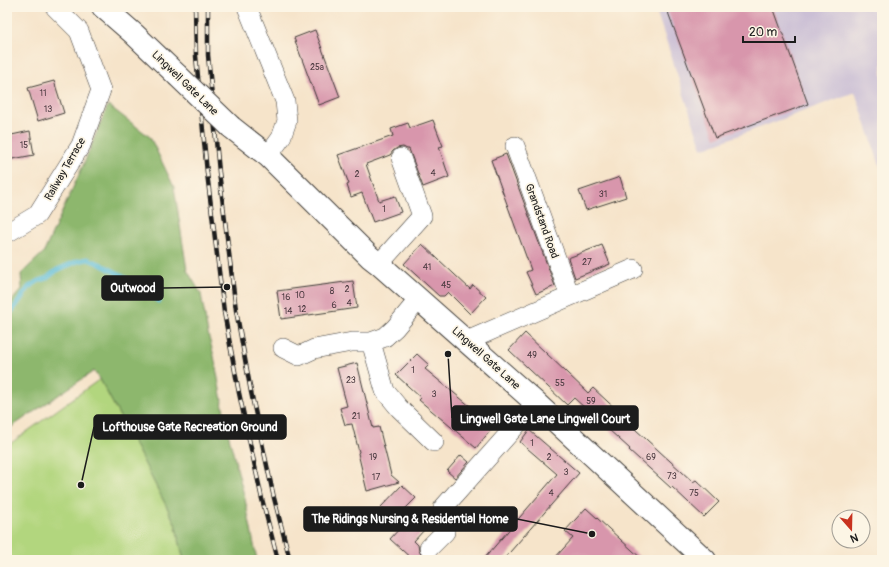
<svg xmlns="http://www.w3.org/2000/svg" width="889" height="567" viewBox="0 0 889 567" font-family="Pangolin,sans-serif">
	<rect width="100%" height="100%" fill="#fcf5e5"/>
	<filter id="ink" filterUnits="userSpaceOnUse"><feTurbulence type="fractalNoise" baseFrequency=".025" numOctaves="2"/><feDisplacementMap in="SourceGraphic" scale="8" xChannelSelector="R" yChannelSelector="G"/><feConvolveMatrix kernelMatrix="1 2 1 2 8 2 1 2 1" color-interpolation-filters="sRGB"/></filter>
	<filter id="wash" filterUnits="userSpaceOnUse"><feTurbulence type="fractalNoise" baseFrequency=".012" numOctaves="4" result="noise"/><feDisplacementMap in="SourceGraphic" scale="16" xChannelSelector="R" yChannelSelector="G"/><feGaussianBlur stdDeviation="0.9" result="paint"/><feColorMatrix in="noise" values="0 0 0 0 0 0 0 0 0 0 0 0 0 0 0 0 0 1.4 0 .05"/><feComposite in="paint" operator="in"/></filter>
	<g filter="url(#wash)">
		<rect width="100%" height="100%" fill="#f6e4ca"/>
		<path fill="#cbbfd5" d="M655 7H882V172L855 92 702 149Z"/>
		<path fill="#b2d67e" stroke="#67794d" d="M100 379 134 443 175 523 184 560H7V446Z"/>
		<path fill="#8db76d" stroke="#546a44" d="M108 105 150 137 174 187 187 270 201 294 208 334 214 356 227 429 245 499 257 560H184L175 523 134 443 100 379 94 371 7 430V306L22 289 21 274 44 252 85 161Z"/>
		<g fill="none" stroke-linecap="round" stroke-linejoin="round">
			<path stroke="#59bbd7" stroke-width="5" d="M7 317 15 307 29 287 38 281 47 278 57 270 78 261 88 259 100 264 119 274 159 301"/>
		</g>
		<g id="blocks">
			<path fill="#d896ac" d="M666 7H773L808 104 715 138Z
				M315 30 340 97 319 105 294 38Z
				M54 81 64 113 38 121 28 88Z
				M433 120 443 146 439 147 449 177 423 187 409 149H407L403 147 397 148 393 151 390 155 366 164 379 201 395 196 401 212 373 222 362 193 351 197 347 185 349 184 338 155 393 136 391 129 408 123 410 128Z
				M30 131 34 155 7 160V136Z
				M506 154 555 286 536 294 526 272 531 270 491 160Z
				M620 177 626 197 586 210 579 191Z
				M422 244 470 289 473 285 486 297 470 314 448 292 444 296H439L404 264Z
				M602 245 610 264 575 278 568 258Z
				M353 281 357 308 281 319 277 291Z
				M525 333 588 393 593 388 636 428 635 429 693 482 696 480 719 502 704 517 672 487 671 488 629 450 630 449 574 398 567 405 509 350Z
				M417 354 429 365 425 369 494 426 476 448 419 400 421 398 396 375Z
				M357 363 373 428 379 427 391 475 399 482 367 491 358 453 359 452 352 424 345 425 340 408 347 406 337 368Z
				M529 430 579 473 503 560H483L557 474 520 442Z
				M461 455 469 462 455 478 447 471Z
				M402 485 416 498 404 510 425 529 414 541 418 545 419 551 422 556 426 558H433L435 560H413L390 539 401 527 381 507Z
				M586 508 643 560H553L573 538 565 531Z"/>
		</g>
	</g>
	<g filter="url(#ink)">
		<use href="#blocks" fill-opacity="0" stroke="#3d3a36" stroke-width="1"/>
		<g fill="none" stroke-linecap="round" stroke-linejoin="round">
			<defs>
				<path id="minor" d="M247 7 285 101 287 121 281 138 268 156
					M515 146 570 296
					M7 233 37 215 81 145 101 90 79 31 55 7
					M379 264 422 216 401 158
					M467 341 633 269
					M371 342 385 391 399 408 434 442
					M283 348 299 356 314 349 352 342H371L385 337 395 328 419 299
					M429 548 445 532 443 508 536 403"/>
				<path id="tertiary" d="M103 7 134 34 177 75
					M231 127 268 156 370 257 379 264 536 403 705 560"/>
			</defs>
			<use href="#minor" stroke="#3d3a36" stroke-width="20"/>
			<use href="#tertiary" stroke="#3d3a36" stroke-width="24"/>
			<use href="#minor" stroke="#fff" stroke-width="19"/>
			<use href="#tertiary" stroke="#fff" stroke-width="22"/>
			<defs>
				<path id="rail" d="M195 7 196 56 207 173 224 312 239 393 262 499 278 560
					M208 7V55L219 172 236 310 251 392 274 498 290 560"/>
			</defs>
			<use href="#rail" stroke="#1c1c1c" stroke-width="4.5"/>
			<use href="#rail" stroke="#fcf5e5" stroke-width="3" stroke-dasharray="9" stroke-linecap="butt"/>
			<defs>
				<path id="tertiary-bridge" d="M177 75 231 127"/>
			</defs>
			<use href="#tertiary-bridge" stroke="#3d3a36" stroke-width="24" stroke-linecap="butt"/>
			<use href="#tertiary-bridge" stroke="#fff" stroke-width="22"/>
		</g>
	</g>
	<g text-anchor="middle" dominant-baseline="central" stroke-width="3.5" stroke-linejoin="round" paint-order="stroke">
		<g font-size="9" fill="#4b3a40">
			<text x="317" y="67">25a</text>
			<text x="43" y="93">11</text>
			<text x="48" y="109">13</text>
			<text x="24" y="145">15</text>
			<text x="433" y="173">4</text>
			<text x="357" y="174">2</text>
			<text x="603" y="194">31</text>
			<text x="384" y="209">1</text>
			<text x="587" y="262">27</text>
			<text x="427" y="267">41</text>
			<text x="446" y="285">45</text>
			<text x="347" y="289">2</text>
			<text x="332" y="291">8</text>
			<text x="300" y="295">10</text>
			<text x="286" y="297">16</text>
			<text x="349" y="303">4</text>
			<text x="334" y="305">6</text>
			<text x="302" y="309">12</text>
			<text x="288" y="311">14</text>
			<text x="532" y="355">49</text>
			<text x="413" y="370">1</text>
			<text x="351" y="380">23</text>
			<text x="560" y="383">55</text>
			<text x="434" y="394">3</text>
			<text x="591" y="401">59</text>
			<text x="356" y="416">21</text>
			<text x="532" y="443">1</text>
			<text x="373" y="457">19</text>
			<text x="549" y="457">2</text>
			<text x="651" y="457">69</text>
			<text x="566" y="472">3</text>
			<text x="672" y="476">73</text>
			<text x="376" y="477">17</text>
			<text x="551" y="493">4</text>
			<text x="694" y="493">75</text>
		</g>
		<g font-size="11" fill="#1c1c1c" stroke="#fcf5e5">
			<text transform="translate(185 83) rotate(44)">Lingwell Gate Lane</text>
			<text transform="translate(65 169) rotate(-60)">Railway Terrace</text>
			<text transform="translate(542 221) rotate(70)">Grandstand Road</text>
			<text transform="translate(486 358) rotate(42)">Lingwell Gate Lane</text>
		</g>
	</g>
	<path fill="none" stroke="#1c1c1c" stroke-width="1.5" d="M227 287L163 288M448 354L452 418M81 485L94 427M592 534L517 519"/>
	<g fill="#1c1c1c" stroke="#fcf5e5" stroke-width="1.5">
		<circle cx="227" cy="287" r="4"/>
		<circle cx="448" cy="354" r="4"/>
		<circle cx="81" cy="485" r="4"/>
		<circle cx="592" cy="534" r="4"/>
	</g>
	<g fill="#1c1c1c" stroke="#1c1c1c" stroke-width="1.5">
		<rect x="102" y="276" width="61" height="24" rx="4"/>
		<rect x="452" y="406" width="186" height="24" rx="4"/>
		<rect x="94" y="415" width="192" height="24" rx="4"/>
		<rect x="304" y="507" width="213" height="24" rx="4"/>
	</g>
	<g font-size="12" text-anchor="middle" font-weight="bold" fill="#fff">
		<text x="133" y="292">Outwood</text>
		<text x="545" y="423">Lingwell Gate Lane Lingwell Court</text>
		<text x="190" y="431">Lofthouse Gate Recreation Ground</text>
		<text x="410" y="523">The Ridings Nursing &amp; Residential Home</text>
	</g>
	<rect width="889" height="567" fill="none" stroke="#fcf5e5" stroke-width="24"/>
	<g transform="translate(851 529) rotate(160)"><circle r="19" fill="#fcf5e5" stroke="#a29e95"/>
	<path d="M0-3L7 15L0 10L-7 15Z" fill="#c8321e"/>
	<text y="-6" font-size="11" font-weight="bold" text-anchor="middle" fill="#1c1c1c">N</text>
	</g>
	<path d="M743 36v6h52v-6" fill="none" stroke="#1c1c1c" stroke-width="2"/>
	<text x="749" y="36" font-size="12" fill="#1c1c1c" stroke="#fcf5e5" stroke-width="3" paint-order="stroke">20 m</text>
</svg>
